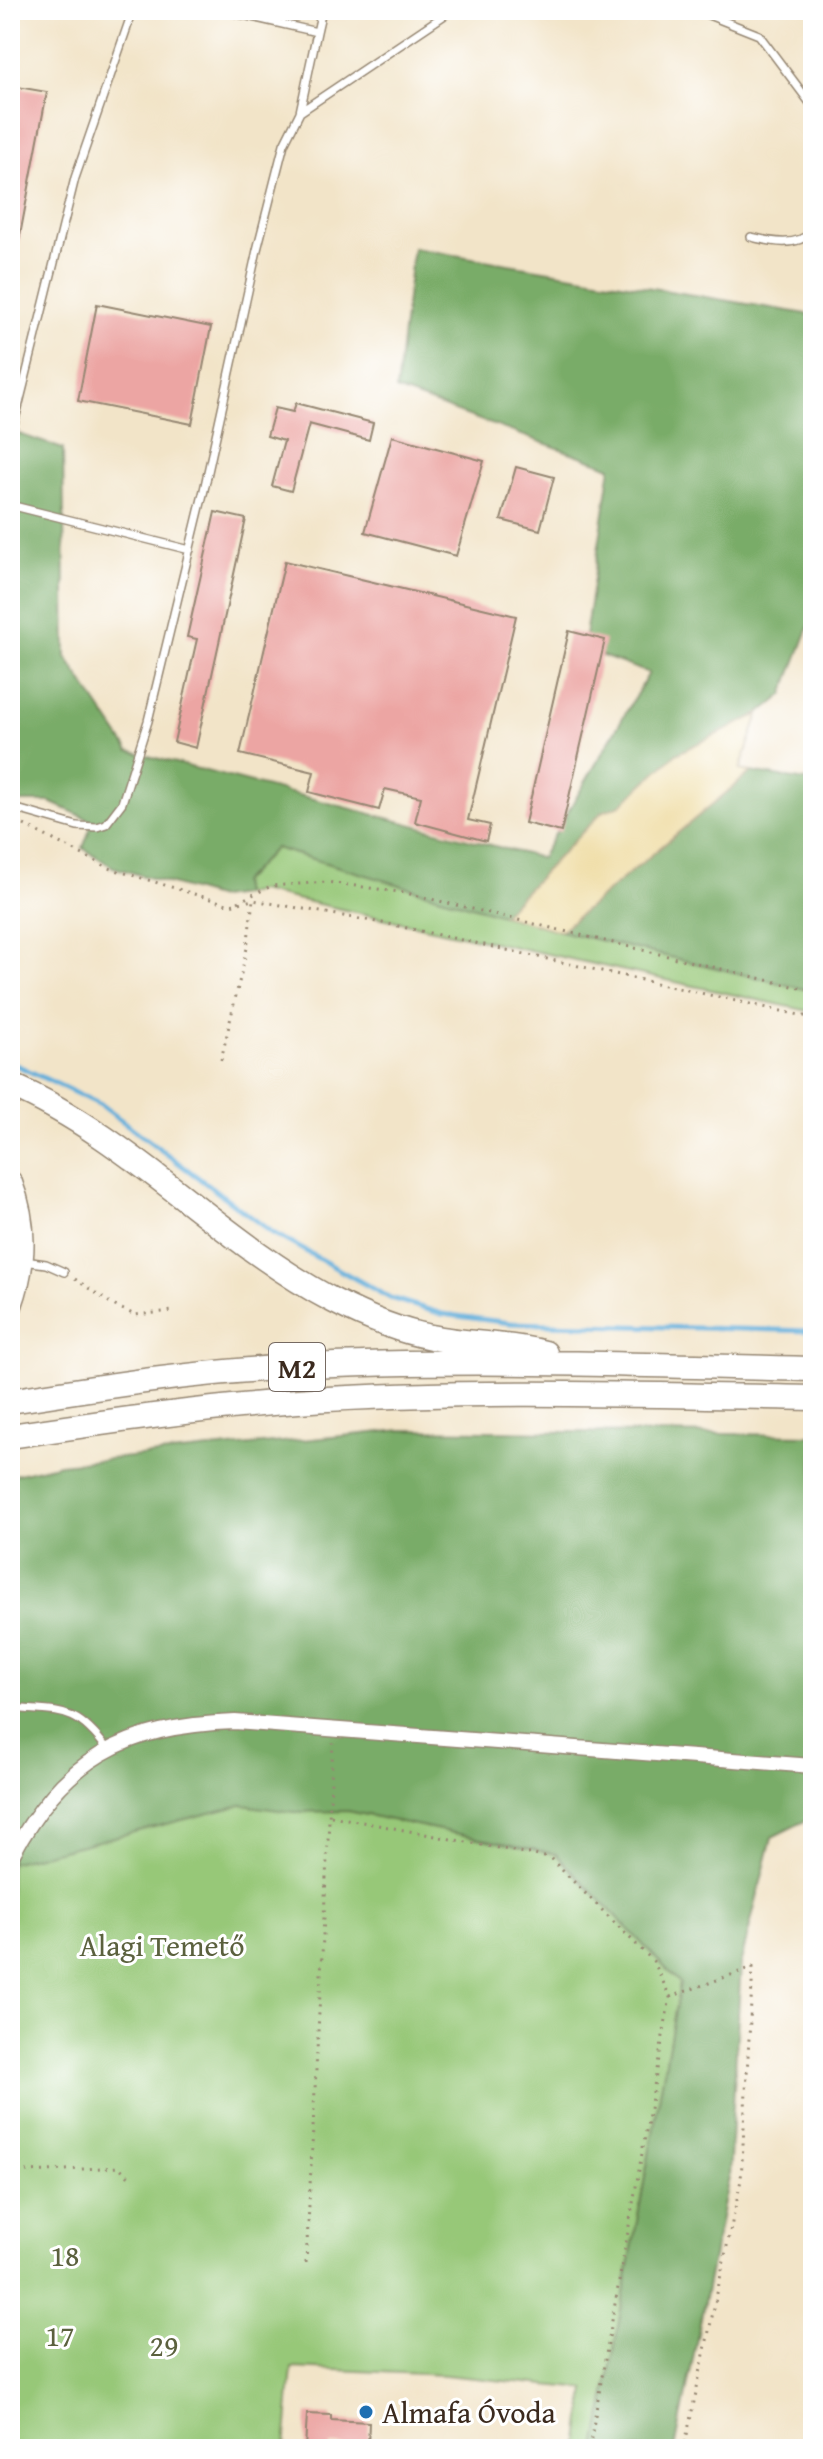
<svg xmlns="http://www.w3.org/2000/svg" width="823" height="2459" viewBox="0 0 823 2459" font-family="'Gentium Book Plus',serif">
	<rect width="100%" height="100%" fill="#fff"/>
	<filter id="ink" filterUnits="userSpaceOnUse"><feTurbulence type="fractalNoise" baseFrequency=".0125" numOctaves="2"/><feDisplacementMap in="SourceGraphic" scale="16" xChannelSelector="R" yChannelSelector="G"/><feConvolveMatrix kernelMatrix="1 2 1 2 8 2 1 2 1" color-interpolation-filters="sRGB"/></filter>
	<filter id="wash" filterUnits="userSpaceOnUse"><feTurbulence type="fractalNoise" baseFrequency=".006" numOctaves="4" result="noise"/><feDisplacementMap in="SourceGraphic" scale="32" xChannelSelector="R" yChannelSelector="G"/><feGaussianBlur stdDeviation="1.8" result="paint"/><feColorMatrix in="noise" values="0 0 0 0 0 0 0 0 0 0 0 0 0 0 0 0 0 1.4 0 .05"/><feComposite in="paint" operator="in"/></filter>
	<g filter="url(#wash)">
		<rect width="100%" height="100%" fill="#f2e4c8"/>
		<path fill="#97c878" stroke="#69794b" stroke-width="2" d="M275 848 560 931 813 991V1012L259 891 243 895 241 883Z
			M106 1780 322 1811H348L556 1854 680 1983 596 2449H578L586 2389 445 2375 292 2368 285 2449H10V1863Z"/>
		<path fill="#79ac68" stroke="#5a6b43" stroke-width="2" d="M413 248 813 315V616L783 695 759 714 676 754 621 805 602 812 502 915 275 848 241 883 243 895 219 898 113 867 83 848 93 821 50 802H10V431L63 449 66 657 129 751 541 858 649 673 583 649 611 467 396 390Z
			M751 772 813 782V991L560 931Z
			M402 1430 813 1435V1817L772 1837 741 1962 729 2177 675 2449H596L680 1983 556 1854 348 1811 293 1812 242 1805 10 1863V1476L60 1464Z"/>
		<path fill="#eeda9e" stroke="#94825e" stroke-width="2" d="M759 714 740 770 751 772 560 931 502 915 602 812 621 805 676 754Z"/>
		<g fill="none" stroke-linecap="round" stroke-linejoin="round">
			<path stroke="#61aeda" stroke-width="5" d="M10 1062 101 1105 271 1232 390 1298 442 1314 510 1323 813 1331"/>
		</g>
		<g id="blocks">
			<path fill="#eca5a3" d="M12 86 47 92 17 251 10 250Z
				M97 304 211 327 192 424 78 401Z
				M296 403 373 423 369 440 309 424 291 491 272 486 284 441 267 436 275 408 293 412Z
				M392 436 484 461 456 556 365 532Z
				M516 467 554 477 540 530 501 520Z
				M215 512 246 519 196 748 174 742 197 639 187 637Z
				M285 561 516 616 468 820 490 825 486 841 415 822 421 797 385 789 379 810 309 792 314 772 240 754Z
				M569 631 605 640 561 832 525 823Z
				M307 2414 331 2415V2420L369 2422 368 2447 330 2445V2449H305Z"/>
		</g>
	</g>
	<g filter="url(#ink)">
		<use href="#blocks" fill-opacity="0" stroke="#968773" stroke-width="2"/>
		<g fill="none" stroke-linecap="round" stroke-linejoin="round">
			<defs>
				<path id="lane" d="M221 10 317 32 322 10
					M696 10 759 35 813 107
					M300 112 452 10
					M751 237C772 242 796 248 813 231
					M10 440 75 178 133 10
					M10 505 190 550
					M10 807 77 826 97 827 106 824 122 803 148 721 204 490 257 250 284 144 300 112 317 32
					M24 1261 46 1264 64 1272
					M10 1708C62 1713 74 1705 108 1750"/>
				<path id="street" d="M10 1859C63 1759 123 1726 235 1722L813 1766"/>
				<path id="highway" d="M10 1085C131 1137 218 1240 334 1301 363 1316 399 1331 431 1337 469 1345 508 1343 545 1353
					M10 1183C26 1224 25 1264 10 1305
					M10 1401C104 1386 197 1372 292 1367 465 1358 640 1365 813 1369
					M10 1436C106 1422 202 1408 298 1401 469 1389 642 1395 813 1398"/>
			</defs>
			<use href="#lane" stroke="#968773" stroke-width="10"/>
			<use href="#street" stroke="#968773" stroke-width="17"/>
			<use href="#highway" stroke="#968773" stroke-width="27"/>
			<path stroke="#968773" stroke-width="3" stroke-dasharray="2 6" stroke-linecap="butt" d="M24 825 109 868 230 905 253 900 394 925 813 1018
				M238 902 271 886 327 882 406 893 813 991
				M221 1060 247 948 253 900
				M75 1279 115 1306 135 1315 173 1311
				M331 1816 550 1858 654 1962 670 1997 589 2449
				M670 1997 753 1967 741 2180 684 2449
				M10 2173 119 2167 130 2177
				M306 2263 333 1743"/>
			<use href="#lane" stroke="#fff" stroke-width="7"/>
			<use href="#street" stroke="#fff" stroke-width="14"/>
			<use href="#highway" stroke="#fff" stroke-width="24"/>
		</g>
	</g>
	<circle fill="#1f6fb2" stroke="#fff" stroke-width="3" cx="366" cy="2412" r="8"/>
	<g text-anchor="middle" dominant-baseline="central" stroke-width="6" stroke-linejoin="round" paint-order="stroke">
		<rect fill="#fff" stroke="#766a62" stroke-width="2" x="269" y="1343" width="56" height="48" rx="6"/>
		<g font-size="28" font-weight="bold" fill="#3b2a1e">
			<text x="297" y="1367">M2</text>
		</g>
		<g font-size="30" fill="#5b613e" stroke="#fff">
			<text x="162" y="1945">Alagi Temető</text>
			<text x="65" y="2255">18</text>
			<text x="60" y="2335">17</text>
			<text x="164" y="2345">29</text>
		</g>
		<g font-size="30" fill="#3b2a1e" stroke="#fff" text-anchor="start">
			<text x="382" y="2412">Almafa Óvoda</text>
		</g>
	</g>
	<rect width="823" height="2459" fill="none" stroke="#fff" stroke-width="40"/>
</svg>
